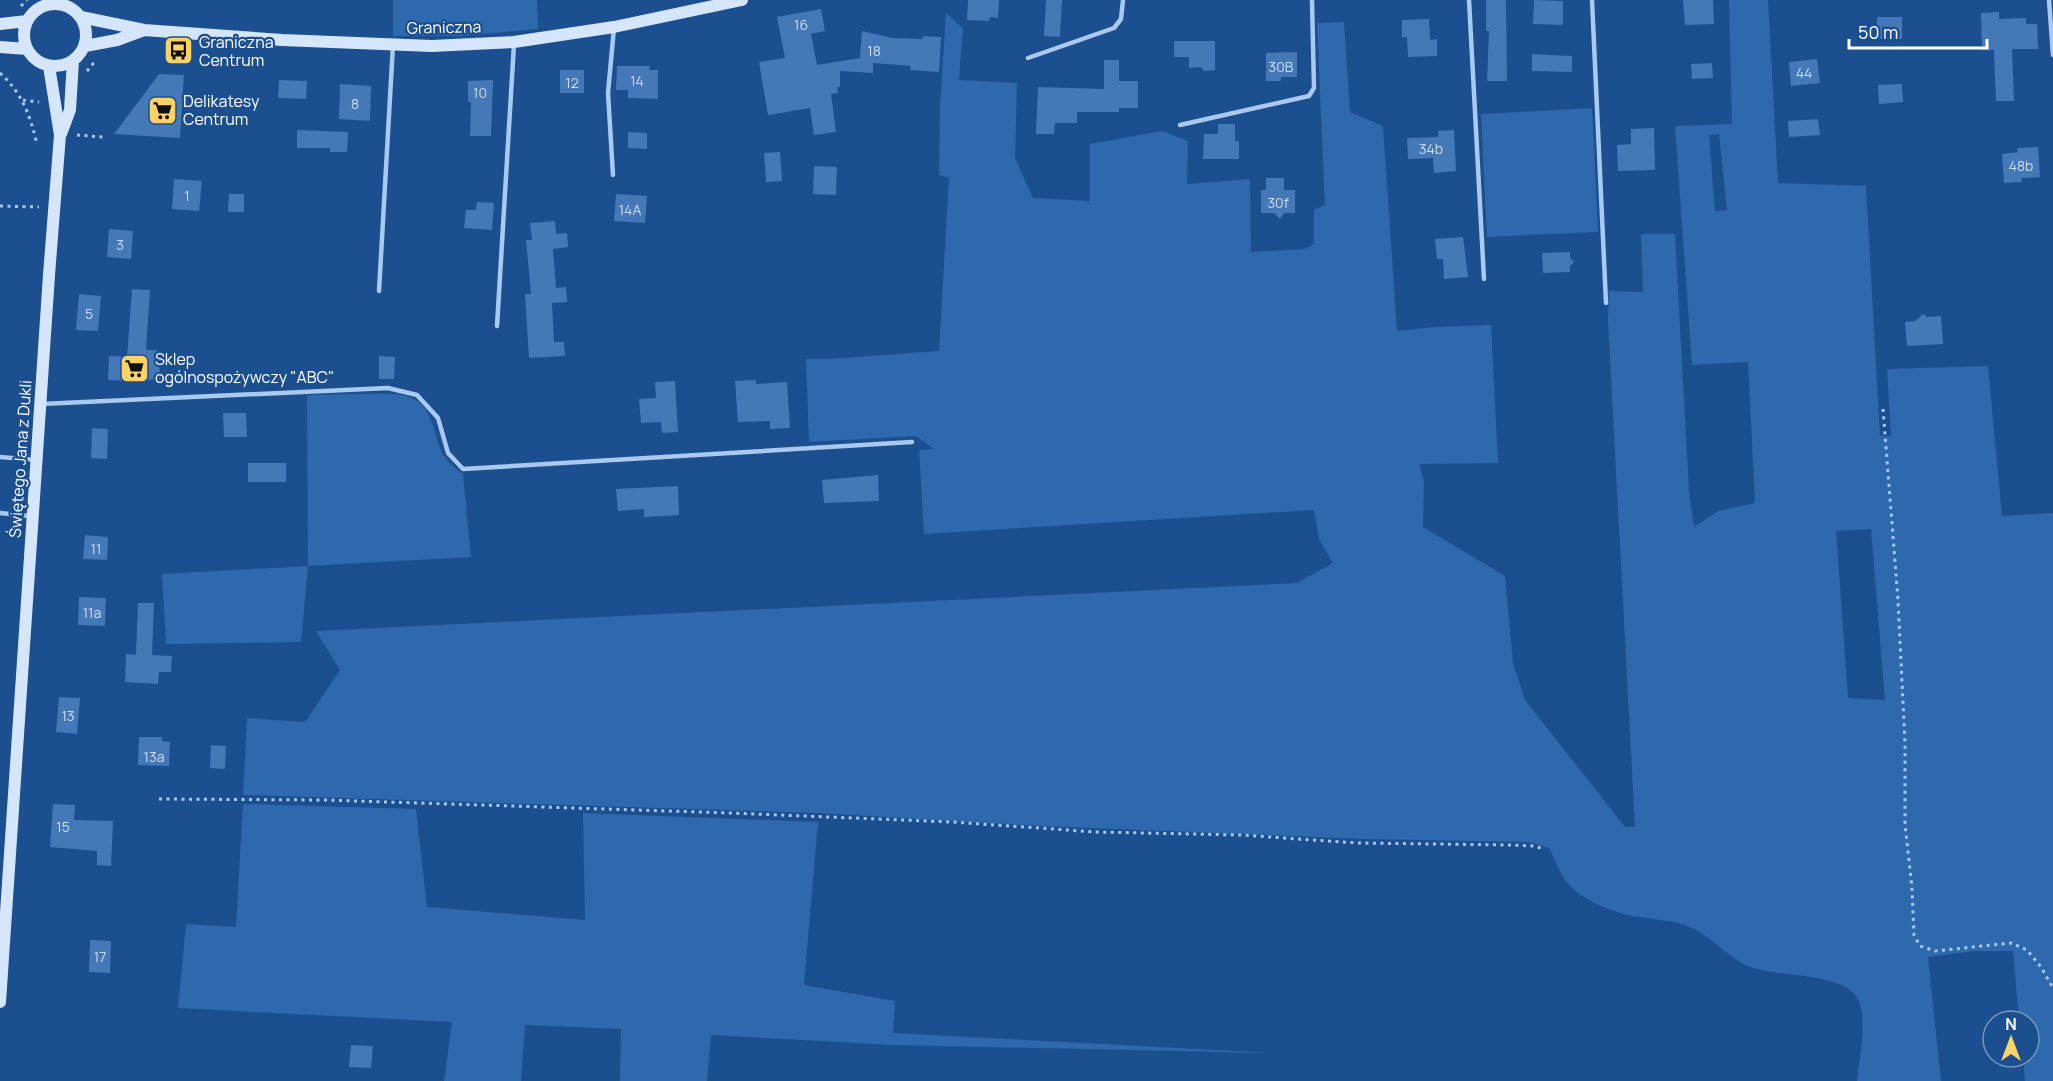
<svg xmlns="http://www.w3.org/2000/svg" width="2053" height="1081" viewBox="0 0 2053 1081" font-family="Manrope,sans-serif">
	<rect width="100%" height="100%" fill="#1b4f8f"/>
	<path fill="#2e69ad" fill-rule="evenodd" d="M393 0H537L538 29 461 36H393Z
		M1729 0H1768L1778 183 1866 186 1880 436H1891L1887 369 1988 366 2002 516 2053 513V1081H2025L2023 1057H2029V1021H2019L2013 951H1974L1928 957 1941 1081H1857C1859 1059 1869 1014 1856 996 1841 974 1782 976 1757 969 1732 963 1714 938 1692 928 1673 919 1653 920 1633 916 1613 912 1587 902 1572 888 1562 879 1555 860 1549 848L1529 842 1363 839 1041 826 819 813 243 795 247 718 305 722 340 670 316 631 1297 583 1333 563 1319 539 1314 510 924 534 919 450 934 449 916 436 809 442 806 359H829L939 351 949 178 939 175 940 106 946 13 963 28 959 80 1017 83 1015 158 1033 198 1090 201V144L1162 131 1188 141 1187 184 1250 179 1251 252 1305 249 1314 244V210L1325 205 1317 23 1344 22 1350 112 1383 126 1397 331 1435 327 1491 325 1498 463 1419 464 1424 481 1423 527 1505 576 1513 663 1525 700 1625 827H1635L1608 321 1609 291 1643 292 1641 234H1675L1689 491 1694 527 1718 511 1755 503 1748 362 1692 365 1675 126 1732 124ZM1719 134 1727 210 1715 211 1709 135ZM1871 529 1885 700H1884L1848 698 1836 531Z
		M1592 108 1598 232 1487 237 1481 114Z
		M365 394C381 394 402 392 416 400 433 410 435 440 443 454 447 462 456 469 463 474L471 557 308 566 301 642 166 644 162 574 308 566 307 395Z
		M243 804 416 809 427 907 585 920 583 813 818 822 804 985 895 1001 893 1033 1273 1053 893 1045 711 1035 707 1081H620L621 1029 525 1025 521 1081H444L452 1022 178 1008 186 924 236 927Z"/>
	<path fill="#4478b7" d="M968 0H999L998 18 990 17 989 21 967 20Z
		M1046 0H1062L1060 37 1044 36Z
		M1486 0H1506L1507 81H1487L1489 31H1486Z
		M1534 0 1563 1V25L1533 24Z
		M1683 0H1713L1714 24 1685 25Z
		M821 9 825 31 811 34 817 65 860 58 862 31 892 38 923 39V36L941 37 939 72 910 70 911 66 873 63V73L840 71V87H837L838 93 831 94 836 132 814 135 810 108 768 115 759 62 785 58 777 17Z
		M1999 12V19L2026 18V24H2037L2038 49H2012L2014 101H1996L1994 50H1982L1981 13Z
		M1877 17H1902V39H1877Z
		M1429 19 1430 40 1437 39V56L1408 57 1407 37H1402V20Z
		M1174 41H1215V70L1204 71 1201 67 1189 68V57H1174Z
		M1297 52V77H1281V81H1266V53Z
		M1532 54 1572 56V72L1532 71Z
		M1817 59 1820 83 1791 86 1789 62Z
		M1104 60H1119V81H1138V108H1119V112H1077V123H1055L1054 134H1036L1038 87 1104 89Z
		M1712 63 1713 78 1692 79 1691 64Z
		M617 66H650L649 70H658V99L628 98V90H616Z
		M560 70H584V93H560Z
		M159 74 184 75 180 138 114 134Z
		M279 80 307 81 306 99 278 98Z
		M493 80 491 136H470L471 102H468V81Z
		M340 84 371 86 370 121 339 119Z
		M1902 84 1903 102 1879 104 1878 85Z
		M1818 119 1820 135 1789 137 1788 121Z
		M1218 124H1235V141H1239V159H1203L1204 134H1218Z
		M1654 128 1655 170 1618 171 1617 145 1631 144V129Z
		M297 130 348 132 347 152H330V148H297Z
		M1454 130 1456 171 1434 173 1433 158 1408 159 1407 138 1438 137V131Z
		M628 132 647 133V149L628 148Z
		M2038 147 2040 177 2021 178 2022 182 2004 183 2002 154 2018 152 2017 148Z
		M780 152 782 181 766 182 764 153Z
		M814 166 837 167 836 195 813 194Z
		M1266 178H1284V190H1295V213H1284L1280 219 1274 213H1261V190H1266Z
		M174 179 202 181 199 211 172 209Z
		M229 194H244V212H228Z
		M616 194 647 196 645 223 614 221Z
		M477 202 494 203 492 230 464 228 466 210H476Z
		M555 221 556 234 567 233 568 247 553 249 556 288 566 287 567 302 552 303 554 342H564L565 356 529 358 525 294H531L526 240H532L530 223Z
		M109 229 133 231 131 259 107 257Z
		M1463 237 1468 277 1444 279 1443 259H1437L1435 239Z
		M1570 252V257L1574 262 1570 266V272L1543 273 1542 253Z
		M132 289 150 290 146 350H157L161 379 132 381 108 380 109 356 127 357Z
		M79 294 101 296 98 331 76 330Z
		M1923 314 1927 317 1941 316 1943 344 1907 346 1905 322 1915 321Z
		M379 356 395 357 394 379H379Z
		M756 380V384L787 382 790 428 770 429V421L738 422 735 381Z
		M675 381 678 432 662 433 661 422 641 423 639 399 656 398 655 382Z
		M223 413H246L247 437H224Z
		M92 428 108 429 107 459 91 458Z
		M248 463H286V482H248Z
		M878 475 879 501 824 503 822 480Z
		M678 486 679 515 644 517V509L618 511 616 489Z
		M85 535 108 537 107 560 83 559Z
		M79 597 106 598 105 626 78 625Z
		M138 603H154L152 655 172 656 171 672H159L158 684 125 682 126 654 136 655Z
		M59 697 80 698 77 734 56 732Z
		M139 737H162V741L170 742 169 766 138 765Z
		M211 745 226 746 225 769 210 768Z
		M53 804 75 805 74 820 113 821 111 866 97 865V851L50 847Z
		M90 940 111 941 110 973 89 972Z
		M351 1045 373 1046 371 1068 349 1067Z"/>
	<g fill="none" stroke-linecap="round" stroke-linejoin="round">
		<path stroke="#a9c9ee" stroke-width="3" stroke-dasharray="3 4.5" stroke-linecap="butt" d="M21 6 27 0
			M87 71 96 60
			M0 73C22 93 30 115 37 144
			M23 100 39 102
			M77 135 103 137
			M0 206 39 207
			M1883 409 1898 600 1905 743V824L1912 888 1914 935 1920 946 1935 951 2011 943 2027 950 2041 967 2053 988
			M159 799 325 800 730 813 952 822 1096 832 1241 835 1356 843 1512 845 1534 846 1544 849"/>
		<path stroke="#a9c9ee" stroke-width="4.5" d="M1469 0 1484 279
			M1592 0 1606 303
			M2049 0 2053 55
			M1028 58 1114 28 1121 19 1123 0
			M1180 125 1309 96 1314 88 1312 0
			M613 175 608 93 614 28
			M379 291 393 45
			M497 326 514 44
			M41 404 388 388 417 395 438 418 448 453 463 469 912 442
			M0 457 36 460
			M0 513 30 516"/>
		<path stroke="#d6e6fa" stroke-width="12" d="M24 35a31 31 0 1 1 62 0a31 31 0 1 1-62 0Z
			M81 17 144 30 282 40 432 46 514 42 614 27 742 0
			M0 24 27 21
			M85 46 117 40 144 30
			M0 47 27 49
			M61 134 70 110 73 61
			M0 1002 49 275 60 135 49 66"/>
	</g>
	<defs>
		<symbol id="bus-square" viewBox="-11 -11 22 22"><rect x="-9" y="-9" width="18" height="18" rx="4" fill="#ffd166" stroke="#1b4f8f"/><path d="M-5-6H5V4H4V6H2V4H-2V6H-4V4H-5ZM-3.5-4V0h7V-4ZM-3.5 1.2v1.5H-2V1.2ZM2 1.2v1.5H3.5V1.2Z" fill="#111"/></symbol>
		<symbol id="supermarket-square" viewBox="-11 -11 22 22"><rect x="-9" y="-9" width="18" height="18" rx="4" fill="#ffd166" stroke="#1b4f8f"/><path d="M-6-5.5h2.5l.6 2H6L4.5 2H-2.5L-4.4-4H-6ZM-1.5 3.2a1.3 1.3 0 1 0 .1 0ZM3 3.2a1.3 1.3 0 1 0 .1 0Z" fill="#111"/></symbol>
	</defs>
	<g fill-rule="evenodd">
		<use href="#bus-square" x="162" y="34" width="33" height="33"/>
		<use href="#supermarket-square" x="146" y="94" width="33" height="33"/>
		<use href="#supermarket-square" x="118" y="352" width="33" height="33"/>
	</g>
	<g text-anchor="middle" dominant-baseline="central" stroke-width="4.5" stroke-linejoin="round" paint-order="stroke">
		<g font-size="14" fill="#d0dded">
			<text x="801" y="24">16</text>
			<text x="874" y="50">18</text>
			<text x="1281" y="66">30B</text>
			<text x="1804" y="72">44</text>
			<text x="637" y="80">14</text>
			<text x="572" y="82">12</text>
			<text x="480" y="92">10</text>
			<text x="355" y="103">8</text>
			<text x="1431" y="148">34b</text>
			<text x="2021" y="165">48b</text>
			<text x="187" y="195">1</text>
			<text x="1278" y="202">30f</text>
			<text x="630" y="209">14A</text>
			<text x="120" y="244">3</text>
			<text x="89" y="313">5</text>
			<text x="96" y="548">11</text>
			<text x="92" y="612">11a</text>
			<text x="68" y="715">13</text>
			<text x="154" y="756">13a</text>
			<text x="63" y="826">15</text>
			<text x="100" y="956">17</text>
		</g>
		<g font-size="16" fill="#fff" stroke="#1b4f8f">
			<text transform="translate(444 27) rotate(-1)">Graniczna</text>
			<text transform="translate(20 459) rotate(-86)">Świętego Jana z Dukli</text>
		</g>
		<g font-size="16" fill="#fff" stroke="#1b4f8f" text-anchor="start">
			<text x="199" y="42">Graniczna<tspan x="199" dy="18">Centrum</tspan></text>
			<text x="183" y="101">Delikatesy<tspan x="183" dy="18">Centrum</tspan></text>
			<text x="155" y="359">Sklep<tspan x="155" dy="18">ogólnospożywczy "ABC"</tspan></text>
		</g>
	</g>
	<g transform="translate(2011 1039)"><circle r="28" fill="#1b4f8f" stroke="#7695bc" stroke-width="1.5"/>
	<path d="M0-4.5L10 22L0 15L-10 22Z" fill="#ffd166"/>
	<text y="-9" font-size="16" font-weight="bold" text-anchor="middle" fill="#ffffff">N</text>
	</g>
	<path d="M1849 39v9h138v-9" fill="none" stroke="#ffffff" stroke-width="3"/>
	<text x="1858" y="39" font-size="18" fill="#ffffff" stroke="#1b4f8f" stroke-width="4.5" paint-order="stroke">50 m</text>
</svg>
